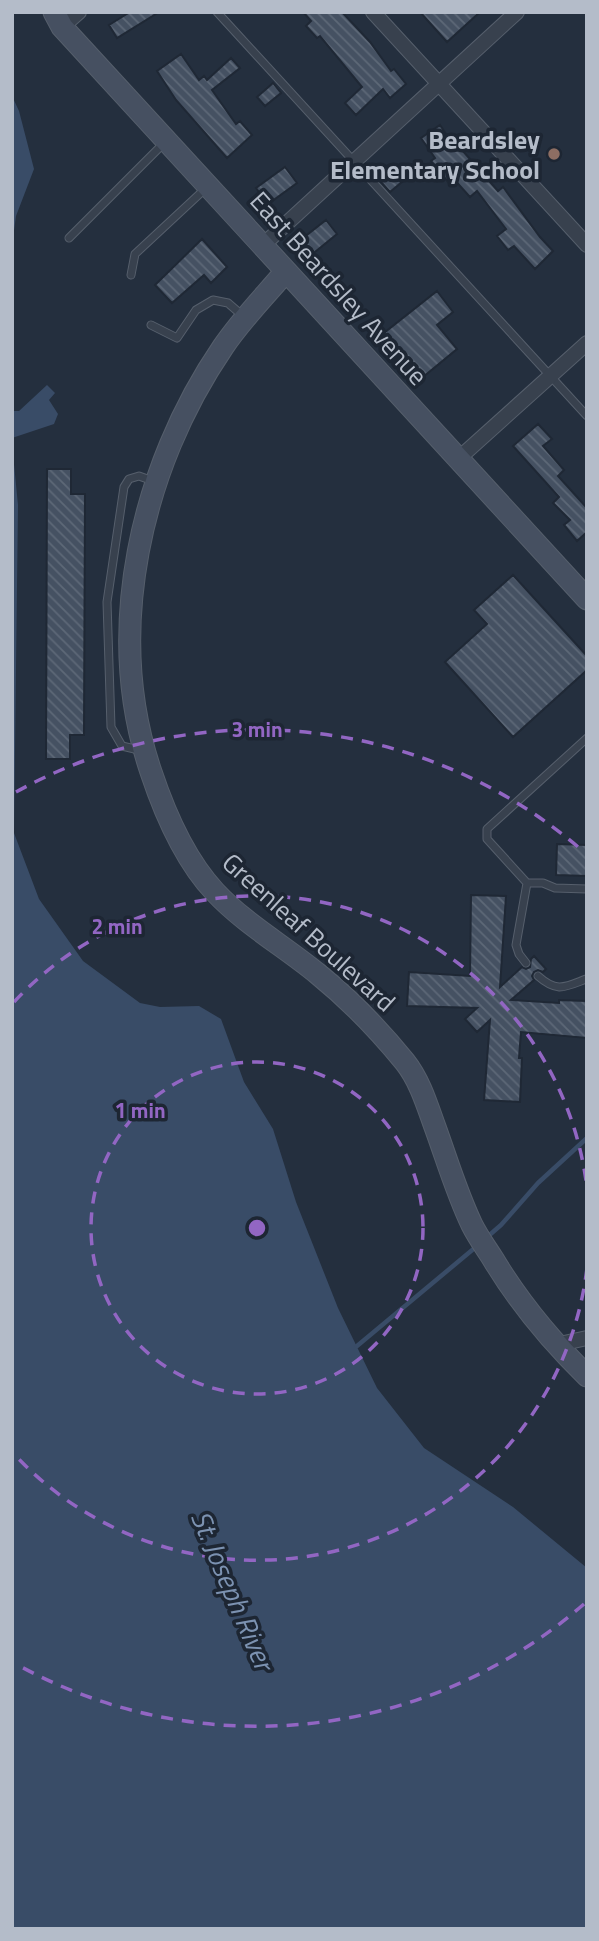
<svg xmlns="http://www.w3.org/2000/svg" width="599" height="1941" viewBox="0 0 599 1941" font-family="'Titillium Web',sans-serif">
	<defs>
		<pattern id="building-back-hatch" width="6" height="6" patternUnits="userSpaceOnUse" patternTransform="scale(1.75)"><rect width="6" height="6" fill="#455162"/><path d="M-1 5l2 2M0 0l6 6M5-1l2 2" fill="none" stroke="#5d6877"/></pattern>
	</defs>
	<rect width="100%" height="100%" fill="#242f3e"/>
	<path fill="#394c67" d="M12 96 19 111 34 169 16 216 12 245Z
		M47 385 55 393 49 400 58 414 54 424 12 438V411H19Z
		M12 444 18 505 14 833 39 899 83 961 140 1003 160 1007 199 1006 221 1019 244 1082 273 1129 296 1202 338 1308 377 1388 424 1448 513 1507 587 1568V1929H12Z"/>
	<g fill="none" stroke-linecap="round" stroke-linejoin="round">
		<path stroke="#394c67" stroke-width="4.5" d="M486 1238 501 1225 538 1183 587 1138
			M357 1346 477 1246"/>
	</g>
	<path fill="url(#building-back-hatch)" stroke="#1f2835" stroke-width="2" d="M130 12H159L117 38 109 25Z
		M303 12H342L370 42 391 71 394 69 406 84 390 98 383 89 356 115 345 103 362 87 320 36 317 38 306 26 311 21Z
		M420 12H480L447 42Z
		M181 54 199 80 204 76 207 80 231 58 240 68 212 90 236 124 240 121 252 135 227 158 176 100 157 71Z
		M273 83 281 93 265 106 257 97Z
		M440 125 453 144 455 142 498 191 503 187 540 237 553 251 535 269 514 246 508 250 497 236 506 229 477 191 470 197 453 178 448 182 431 161 435 158 421 138Z
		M285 167 297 183 268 204 256 188Z
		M394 169 403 181 390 192 381 182Z
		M326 220 337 234 310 256 298 242Z
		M202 239 227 267 211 283 204 275 172 303 155 285Z
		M437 291 453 312 437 325 457 349 423 377 384 333Z
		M538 424 552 439 543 446 564 470 558 476 587 508V532L577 541 564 525 570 520 553 503 559 497 513 446Z
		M47 469H71V494H85L84 735H70V759H46Z
		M513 575 587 656V670L513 737 445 662 487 624 474 610Z
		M557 844 587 845V876L556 875Z
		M471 895 506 896 500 987 522 967 526 969 530 967 531 959 534 956 546 969 543 972 538 970 534 972 532 976 534 980 511 1000 559 1003V1000L587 1001V1038L521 1032 519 1058H522L520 1102 484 1100 490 1020 477 1032 465 1019 477 1008 407 1006 409 972 470 976Z"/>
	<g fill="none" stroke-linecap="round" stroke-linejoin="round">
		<defs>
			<path id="lane" d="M217 12 587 416
				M69 238 166 141
				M131 275 135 254 206 188
				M151 325 177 338 196 310 213 300 228 303 243 316
				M143 751 122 746 111 727 107 602 124 487 129 479 139 476 153 481
				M527 883 487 839V829L587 738
				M526 963 519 954 516 945 527 883H543L555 888 587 889
				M538 976C557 993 565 987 586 979"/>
			<path id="street" d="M373 12 587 245
				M62 27 79 12
				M262 246 517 12
				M457 460 587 343
				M555 1345 587 1338"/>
			<path id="secondary" d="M54 12 62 27 587 599
				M286 271C265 296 241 320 223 347 141 467 103 631 151 772 165 814 184 859 215 892 245 924 284 946 318 974 350 1000 379 1030 405 1062 420 1081 427 1105 435 1127 447 1160 457 1194 472 1225 478 1237 486 1248 493 1259 520 1304 549 1339 587 1376"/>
		</defs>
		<use href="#lane" stroke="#565f6c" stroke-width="9"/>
		<use href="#street" stroke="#565f6c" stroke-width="16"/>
		<use href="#secondary" stroke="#565f6c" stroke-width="23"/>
		<use href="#lane" stroke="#38414e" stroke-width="7"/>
		<use href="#street" stroke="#38414e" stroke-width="14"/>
		<use href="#secondary" stroke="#465061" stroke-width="21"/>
	</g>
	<g fill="none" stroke="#9266c3" stroke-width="3.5" stroke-dasharray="12 9">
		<circle cx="257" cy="1228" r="166"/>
		<path d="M587 1268A332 332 0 0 1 14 1454M14 1002A332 332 0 0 1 587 1188"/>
		<path d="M584 1604A498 498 0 0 1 16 1664M16 792A498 498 0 0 1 584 852"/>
	</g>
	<circle fill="#8d6e63" stroke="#1d2633" stroke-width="2.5" cx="554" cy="154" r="7"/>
	<g text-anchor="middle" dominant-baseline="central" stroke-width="7" stroke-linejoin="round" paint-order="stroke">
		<g font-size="26" font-weight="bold" fill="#b4bcc9" stroke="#1d2633" text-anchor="end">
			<text x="540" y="139">Beardsley<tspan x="540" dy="30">Elementary School</tspan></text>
		</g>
		<g font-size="26" fill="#b4bcc9" stroke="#1d2633">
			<text transform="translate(339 288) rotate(48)">East Beardsley Avenue</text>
			<text transform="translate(309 932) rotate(42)">Greenleaf Boulevard</text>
		</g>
		<g font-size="28" font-style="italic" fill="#7c92b1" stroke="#1d2633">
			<text transform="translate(233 1590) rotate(67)">St. Joseph River</text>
		</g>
	</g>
	<circle cx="257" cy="1228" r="10" fill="#9266c3" stroke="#1d2633" stroke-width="3.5"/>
	<g font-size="21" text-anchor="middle" font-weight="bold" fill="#9266c3" stroke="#1d2633" stroke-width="7" stroke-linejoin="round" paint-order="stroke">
		<text x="257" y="737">3 min</text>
		<text x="117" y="934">2 min</text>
		<text x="140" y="1118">1 min</text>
	</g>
	<rect width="599" height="1941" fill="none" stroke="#b4bcc9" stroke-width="28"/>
</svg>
